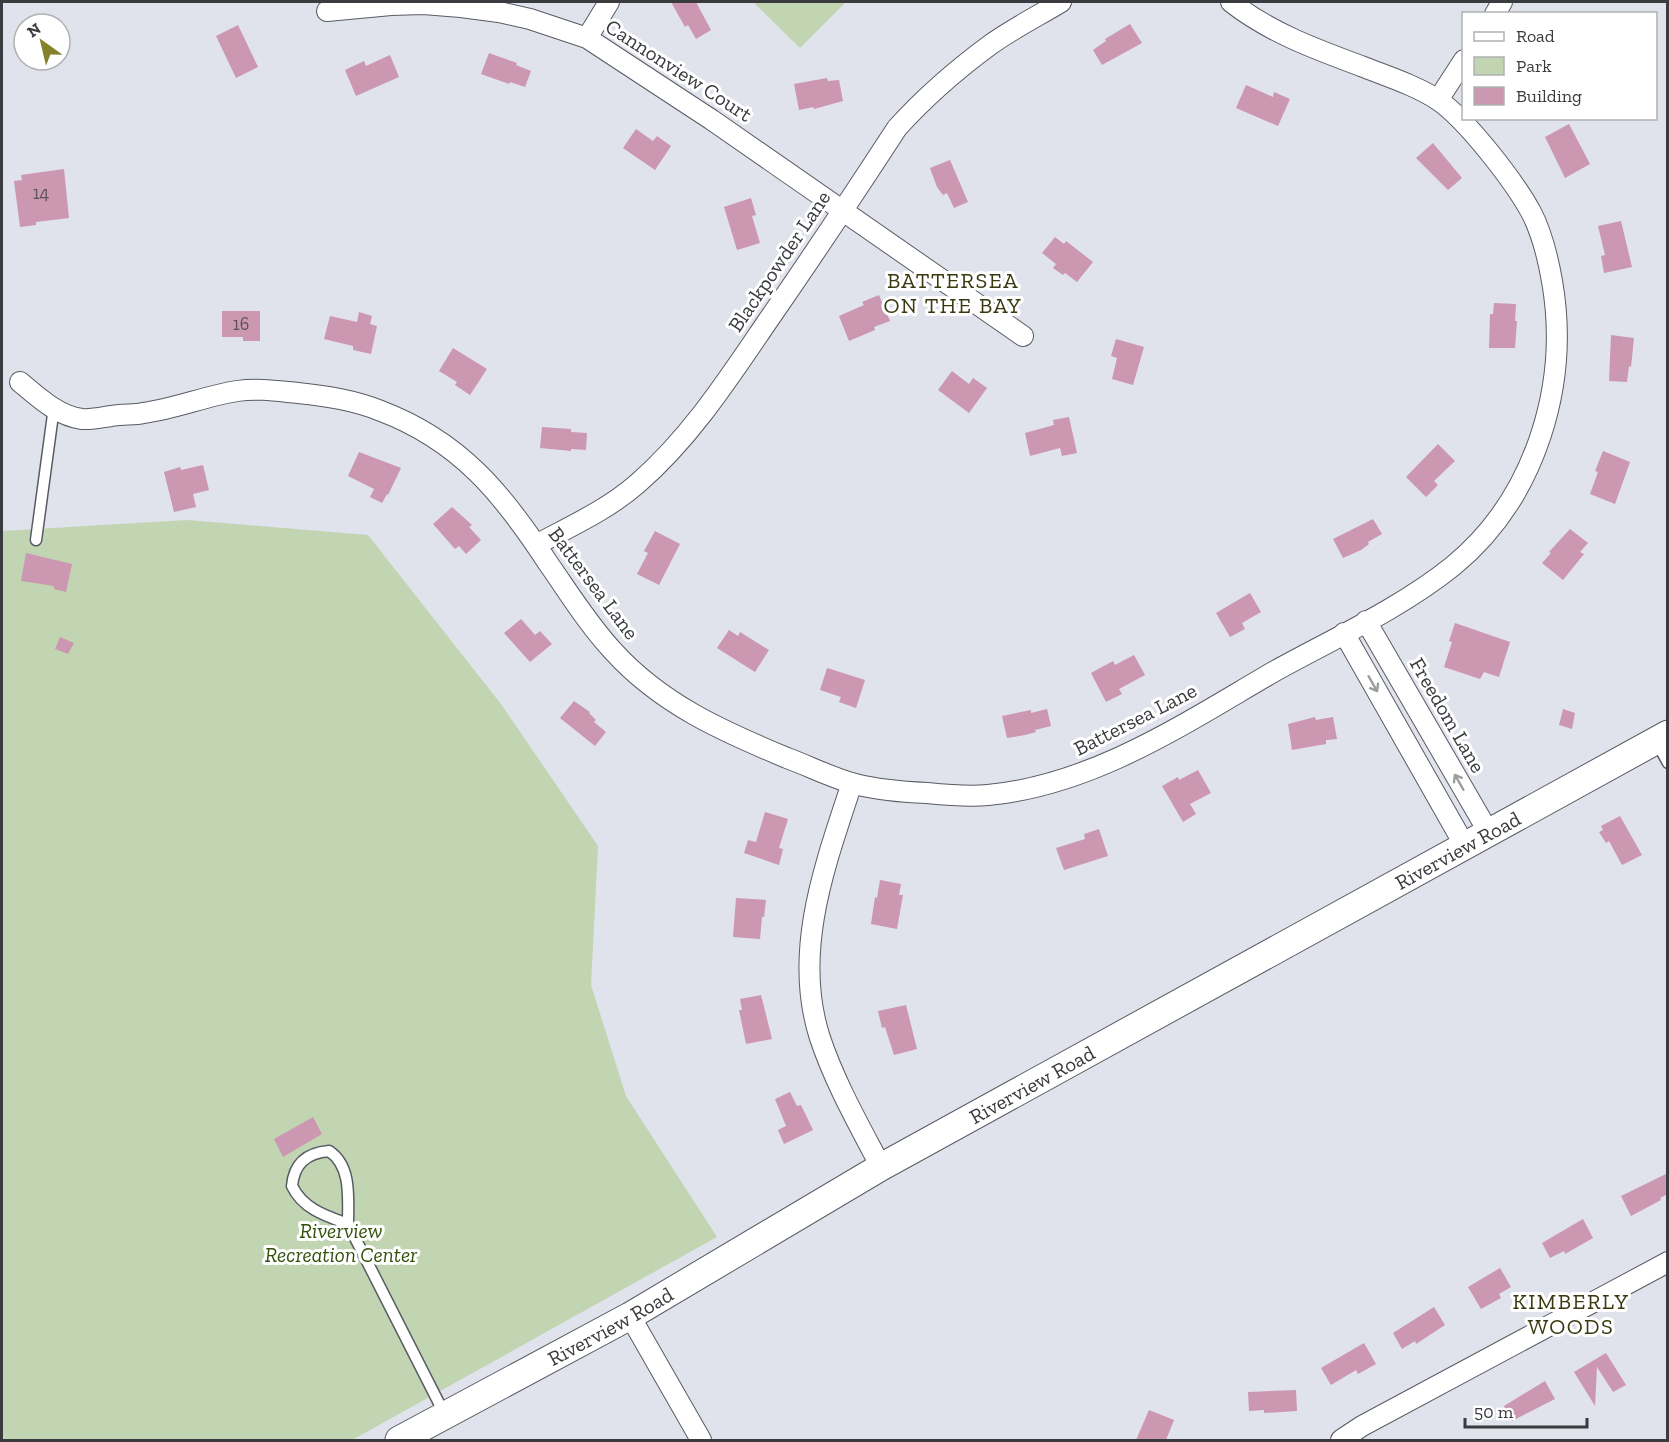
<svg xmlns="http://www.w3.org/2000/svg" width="1669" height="1442" viewBox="0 0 1669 1442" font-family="'Zilla Slab',serif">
	<rect width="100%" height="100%" fill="#e0e2ec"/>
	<path fill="#c2d5b2" d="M753 2H846L800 48Z
		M187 520 368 535 501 704 598 846 591 985 626 1096 717 1237 352 1440H2V531Z"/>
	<path fill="#cb97b1" d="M671 2H696L711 30 696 39 688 25 685 27Z
		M1130 24 1142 43 1102 65 1093 50 1106 41 1105 39Z
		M238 25 258 67 236 78 216 36Z
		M489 53 517 63 516 65 531 71 525 87 510 82 509 84 481 74Z
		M390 55 399 77 356 96 345 70 364 61 366 66Z
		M827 78 828 81 839 80 843 101 814 109 813 107 799 110 794 84Z
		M1246 85 1273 97 1274 92 1290 99 1278 126 1236 108Z
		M1569 124 1590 164 1565 178 1545 137Z
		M636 129 653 141 657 136 671 146 655 170 623 148Z
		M1433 143 1462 178 1448 190 1416 158Z
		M950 160 968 202 954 208 947 193 943 195 937 187 930 168Z
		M64 169 69 218 36 222V225L20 227 14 181 22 180 21 175Z
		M751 198 756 215 752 216 760 243 737 250 724 207Z
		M1621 221 1632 267 1604 273 1601 256 1605 255 1598 226Z
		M1055 237 1064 244 1066 241 1093 262 1077 282 1065 273 1063 275 1053 268 1056 264 1042 253Z
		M879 295 890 321 874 327 875 330 849 341 839 316 864 305 862 302Z
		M1494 303 1516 304 1515 321H1517L1515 348H1489L1490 314H1493Z
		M222 311H260V341H243V337H222Z
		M359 312 372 316 370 324 377 326 371 354 353 350V346L324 339 330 316 357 322Z
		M1611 335 1634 338 1631 367 1629 366 1627 382 1609 381Z
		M1116 339 1144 347 1133 385 1112 379 1117 358 1111 356Z
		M453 348 487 369 470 395 455 385 457 382 439 371Z
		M952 371 969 384 973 378 987 388 969 413 938 390Z
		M1069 417 1077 453 1062 456 1060 448 1030 456 1025 433 1054 425 1053 420Z
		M542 427 571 429V432L587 433 586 450 571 449V451L540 448Z
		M1438 444 1455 461 1434 481 1438 485 1426 497 1406 477Z
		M1603 451 1630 462 1615 504 1590 494 1598 472 1595 471Z
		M359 452 401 468 388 495 387 494 382 503 370 497 374 489 348 476Z
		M203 465 209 490 193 494 196 507 174 512 164 472 180 467 181 470Z
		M452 507 472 525 469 527 481 540 466 554 459 546 455 549 433 524Z
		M1373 519 1382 534 1368 542 1369 544 1361 550 1343 558 1333 539Z
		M1570 529 1588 543 1580 552 1584 554 1563 580 1542 563 1551 553 1549 552Z
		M655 531 680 544 659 585 637 574 648 553 644 551Z
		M26 553 72 564 66 592 54 589V586L21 581Z
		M1250 593 1261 612 1242 623 1245 629 1230 637 1216 613Z
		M521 619 535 635 540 631 552 644 530 662 504 633Z
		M1455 623 1510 642 1499 677 1484 672 1480 679 1444 667 1452 642 1449 641Z
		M729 630 738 636 740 632 769 650 755 672 717 648Z
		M60 637 74 643 68 654 55 649Z
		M1134 655 1145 675 1119 689 1122 694 1106 702 1091 673 1113 661 1115 665Z
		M827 668 865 680 856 708 839 702 841 697 820 690Z
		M574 701 590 712 589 713 596 720 594 722 606 732 595 746 560 718Z
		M1047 709 1051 726 1035 730 1036 732 1025 735 1007 738 1002 716 1031 710V713Z
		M1563 709 1575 713 1572 729 1559 725Z
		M1315 717 1316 720 1333 717 1337 739 1326 740V744L1292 750 1288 724Z
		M1198 770 1211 793 1190 804 1196 814 1183 822 1162 786 1178 777 1179 780Z
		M765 812 788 819 779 848 783 849 779 865 744 853 748 840 756 842Z
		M1620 816 1642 855 1622 865 1609 841 1606 843 1599 832 1603 830 1601 826Z
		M1099 829 1108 856 1064 870 1056 848 1085 839 1084 834Z
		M880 880 901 884 899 895H903L897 929 871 924 875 897 877 898Z
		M736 898 766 900 764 917H762L760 939 733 937Z
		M761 995 772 1039 746 1044 739 1010H742L740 999Z
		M906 1005 917 1049 894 1055 885 1027 882 1028 878 1011Z
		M790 1092 797 1106 801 1105 813 1130 784 1144 778 1130 786 1126 775 1099Z
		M313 1117 322 1134 283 1157 274 1139Z
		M1668 1173V1194L1660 1198 1661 1200 1631 1216 1621 1196Z
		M1583 1219 1593 1238 1565 1254 1564 1251 1550 1258 1542 1243Z
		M1500 1268 1511 1287 1499 1294 1501 1298 1481 1309 1468 1287Z
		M1434 1307 1445 1325 1416 1344 1415 1341 1402 1349 1393 1333Z
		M1364 1343 1376 1364 1358 1374 1356 1370 1331 1385 1321 1368Z
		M1606 1353 1626 1385 1613 1392 1597 1367 1595 1406 1574 1372Z
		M1545 1381 1555 1399 1512 1421 1504 1406Z
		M1296 1390 1297 1411 1264 1413V1410L1249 1411 1248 1392Z
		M1149 1410 1174 1420 1166 1440H1136Z"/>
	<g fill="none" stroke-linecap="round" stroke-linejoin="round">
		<defs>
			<path id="lane" d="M36 540 54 407
				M1656 741 1668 763
				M329 1151C352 1166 348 1199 348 1224 326 1216 303 1209 292 1186 294 1164 306 1153 329 1151Z
				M348 1224 445 1415"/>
			<path id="street" d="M327 11 391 5 423 4 461 7 499 12 530 19 587 38 712 120 1023 336
				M1495 14 1502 2
				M587 38 609 2
				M1438 100 1464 60
				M20 382C38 397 58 416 82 419 94 420 107 416 119 415 127 414 135 415 143 413 175 409 205 396 237 391 258 388 277 391 298 393 326 396 354 400 381 411 460 441 503 494 548 563 569 593 588 624 613 651 661 704 722 731 787 758 809 766 832 778 855 784 878 790 903 792 927 793 947 795 968 797 988 795 1094 785 1185 723 1275 671 1333 639 1401 608 1453 566 1536 498 1570 384 1552 281 1548 258 1542 233 1531 212 1514 181 1467 120 1438 100 1415 85 1386 76 1361 66 1315 49 1269 32 1231 2
				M536 545C571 526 607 510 637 484 689 439 727 381 765 325 810 260 854 194 897 128 925 97 956 70 990 45 1012 29 1038 16 1061 2
				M1366 621 1489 833
				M1344 633 1465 846
				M852 783C825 865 792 952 820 1038 835 1083 859 1125 881 1167
				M630 1316 701 1440
				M1341 1440 1362 1426 1668 1262"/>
			<g id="secondary">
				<path id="s1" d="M399 1440 630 1316 881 1167 1668 734"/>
			</g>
		</defs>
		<use href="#lane" stroke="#595b64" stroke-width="13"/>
		<use href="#street" stroke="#595b64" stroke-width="22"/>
		<use href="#secondary" stroke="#595b64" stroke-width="29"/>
		<use href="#lane" stroke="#fff" stroke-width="10"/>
		<use href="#street" stroke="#fff" stroke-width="20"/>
		<use href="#secondary" stroke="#fff" stroke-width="27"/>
	</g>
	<defs><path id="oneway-shaft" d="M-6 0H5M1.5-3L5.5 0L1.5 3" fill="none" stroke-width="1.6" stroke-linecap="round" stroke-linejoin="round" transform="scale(1.5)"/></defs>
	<g stroke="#9c9d9f">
		<use href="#oneway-shaft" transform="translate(1373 684) rotate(60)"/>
		<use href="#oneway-shaft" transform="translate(1459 782) rotate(-120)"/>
	</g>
	<g text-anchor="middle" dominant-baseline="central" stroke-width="6" stroke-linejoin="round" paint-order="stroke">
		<g font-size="18" fill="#5e525c">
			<text x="41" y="193">14</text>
			<text x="241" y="324">16</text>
		</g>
		<g font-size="21" fill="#3a3b3f" stroke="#fff">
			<text transform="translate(679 70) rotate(33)">Cannonview Court</text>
			<text transform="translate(779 261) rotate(-56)">Blackpowder Lane</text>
			<text transform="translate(594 583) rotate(53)">Battersea Lane</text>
			<text transform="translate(1448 715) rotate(60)">Freedom Lane</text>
			<text transform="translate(1135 719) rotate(-27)">Battersea Lane</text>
			<text stroke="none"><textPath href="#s1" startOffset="1212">Riverview Road</textPath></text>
			<text stroke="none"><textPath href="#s1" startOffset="726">Riverview Road</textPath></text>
			<text stroke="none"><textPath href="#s1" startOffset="240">Riverview Road</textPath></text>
		</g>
		<g font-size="21" font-style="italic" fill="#33510b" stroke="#fff">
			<text x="341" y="1230">Riverview<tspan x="341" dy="24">Recreation Center</tspan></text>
		</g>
		<g font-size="22" letter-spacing="1.5" fill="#39380f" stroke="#fff">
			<text x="953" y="280">BATTERSEA<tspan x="953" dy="25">ON THE BAY</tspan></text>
			<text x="1571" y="1301">KIMBERLY<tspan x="1571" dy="25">WOODS</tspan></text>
		</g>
	</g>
	<rect width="1669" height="1442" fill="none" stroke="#3a3b3f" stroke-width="6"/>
	<rect x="1462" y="12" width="195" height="108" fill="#ffffff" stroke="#b0b1b2" stroke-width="1.5"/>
	<rect x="1474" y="32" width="30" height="9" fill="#ffffff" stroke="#b0b1b2" stroke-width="1.5"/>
	<text x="1516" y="42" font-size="18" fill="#3a3b3f">Road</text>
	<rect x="1474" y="57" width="30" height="18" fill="#c2d5b2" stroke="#b0b1b2" stroke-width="1.5"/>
	<text x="1516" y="72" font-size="18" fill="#3a3b3f">Park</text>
	<rect x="1474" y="87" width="30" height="18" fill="#cb97b1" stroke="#b0b1b2" stroke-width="1.5"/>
	<text x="1516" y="102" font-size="18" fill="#3a3b3f">Building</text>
	<g transform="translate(42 42) rotate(326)"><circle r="28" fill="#ffffff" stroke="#b0b1b2" stroke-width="1.5"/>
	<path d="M0-4.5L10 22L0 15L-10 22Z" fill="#83822b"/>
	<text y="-9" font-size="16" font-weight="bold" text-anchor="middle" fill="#3a3b3f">N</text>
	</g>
	<path d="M1465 1418v9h122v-9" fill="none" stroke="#3a3b3f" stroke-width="3"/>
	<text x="1474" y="1418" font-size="18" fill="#3a3b3f" stroke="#ffffff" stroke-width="4.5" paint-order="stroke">50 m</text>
</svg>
